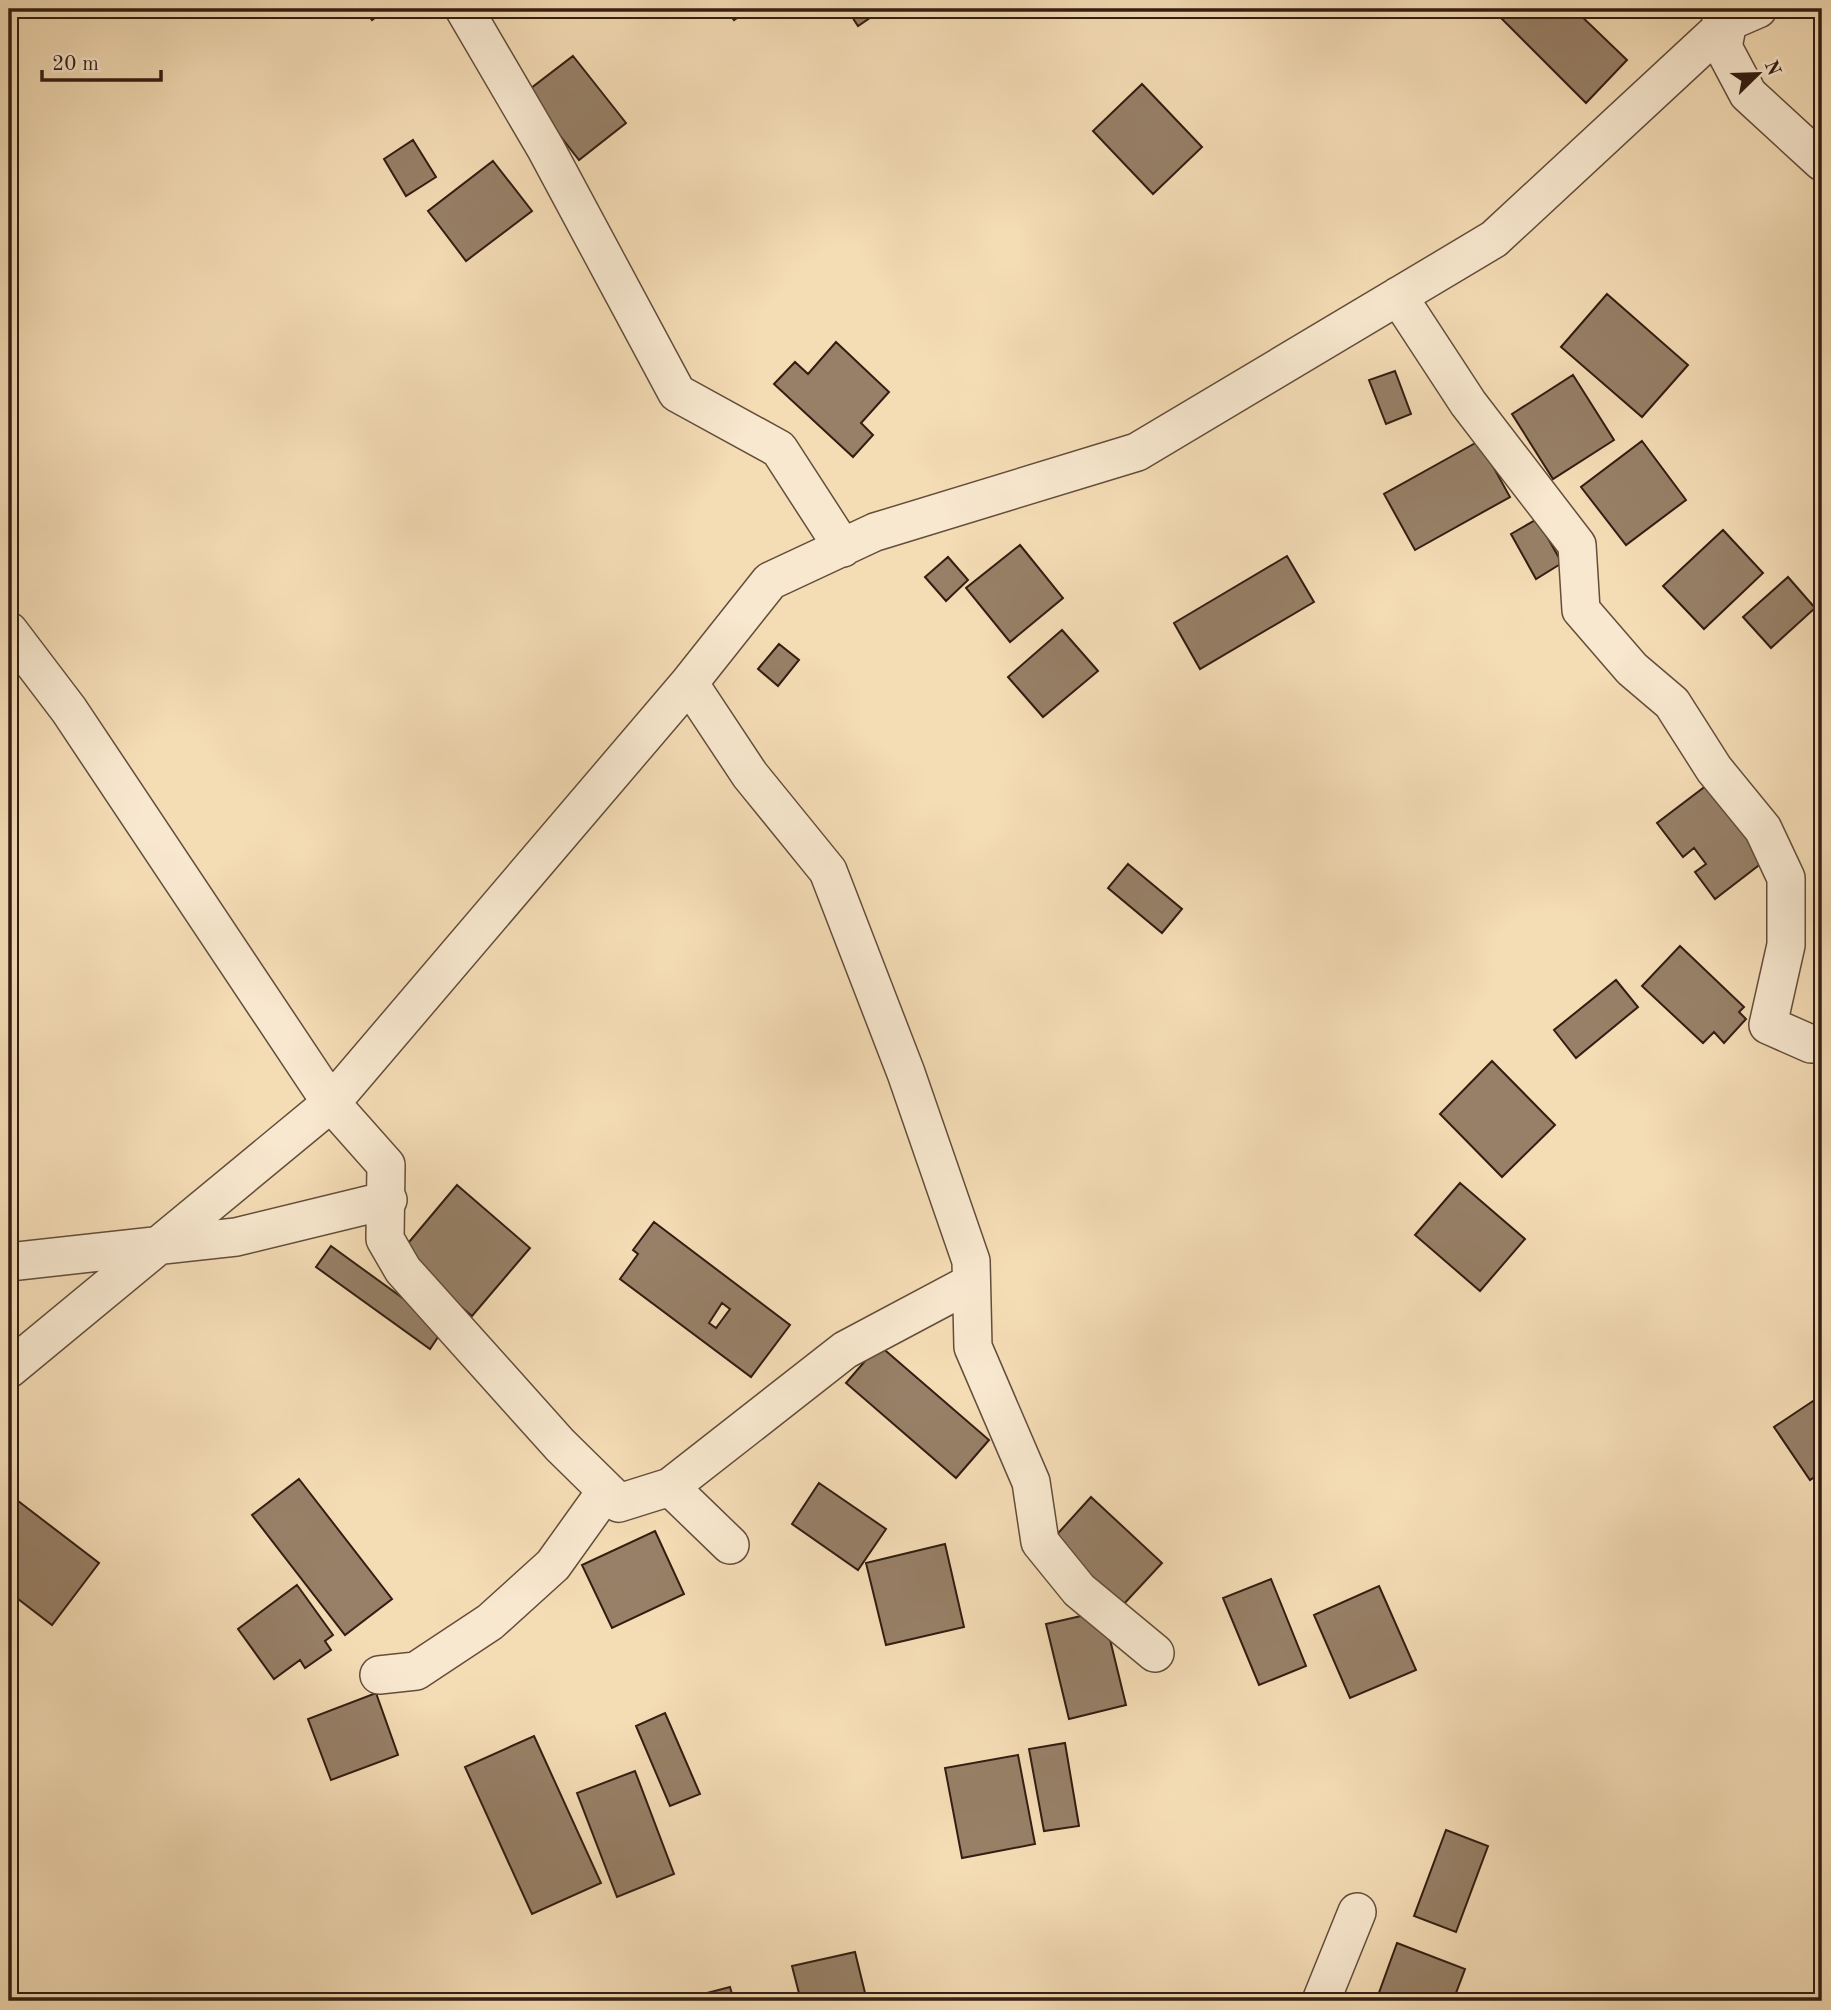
<svg xmlns="http://www.w3.org/2000/svg" width="1831" height="2010" viewBox="0 0 1831 2010" font-family="'Old Standard TT',serif">
	<rect width="100%" height="100%" fill="#f4dcb5"/>
	<filter id="stains"><feTurbulence type="fractalNoise" baseFrequency=".00286" numOctaves="4"/><feColorMatrix values="0 0 0 0 .2 0 0 0 0 .09 0 0 0 0 .02 0 0 0 .5 -.17"/></filter>
	<radialGradient id="worn" r=".72"><stop offset=".6" stop-color="#630" stop-opacity="0"/><stop offset="1" stop-color="#630" stop-opacity=".3"/></radialGradient>
	<path fill="#978067" stroke="#331d12" stroke-width="2" fill-rule="evenodd" d="M364 9H387L372 20Z
		M726 9H750L734 20Z
		M847 9H883L858 26Z
		M1508 9H1574L1627 60 1586 103 1500 17Z
		M573 56 626 123 579 160 526 92Z
		M1142 84 1202 147 1153 194 1093 131Z
		M413 140 436 177 406 196 384 159Z
		M493 161 532 211 466 261 428 211Z
		M1607 294 1688 365 1642 417 1561 347Z
		M836 342 889 392 861 423 873 435 853 457 774 384 795 362 808 374Z
		M1395 371 1411 414 1386 424 1369 380Z
		M1573 375 1614 440 1553 479 1512 414Z
		M1479 441 1510 497 1415 550 1384 494Z
		M1642 441 1686 500 1626 545 1581 487Z
		M1537 519 1562 563 1536 579 1511 534Z
		M1723 530 1763 573 1704 629 1663 586Z
		M1020 545 1063 598 1010 642 966 588Z
		M1287 556 1314 602 1200 669 1174 623Z
		M948 557 968 580 946 601 925 577Z
		M1788 577 1815 608 1771 648 1743 617Z
		M1062 630 1098 671 1043 717 1008 677Z
		M779 644 799 660 778 686 758 669Z
		M1715 779 1767 859 1715 899 1695 872 1706 864 1694 848 1683 857 1657 823Z
		M1128 864 1182 909 1162 933 1108 888Z
		M1680 946 1744 1007 1739 1012 1746 1019 1724 1043 1714 1032 1703 1043 1642 986Z
		M1616 980 1638 1007 1576 1058 1554 1030Z
		M1492 1061 1555 1125 1502 1177 1440 1114Z
		M1460 1183 1525 1239 1480 1291 1415 1235Z
		M457 1185 530 1248 472 1316 399 1254Z
		M654 1222 790 1325 751 1377 620 1279 638 1254 633 1250ZM722 1303 730 1309 716 1328 709 1323Z
		M331 1246 444 1328 430 1349 316 1267Z
		M879 1345 989 1440 956 1478 846 1383Z
		M1822 1395V1472L1810 1480 1774 1427Z
		M299 1479 392 1599 345 1635 252 1515Z
		M819 1483 886 1529 858 1570 792 1524Z
		M9 1494 99 1563 52 1625 9 1592Z
		M1091 1497 1162 1563 1121 1607 1051 1541Z
		M655 1531 684 1594 612 1628 582 1565Z
		M945 1544 964 1627 886 1645 866 1563Z
		M1271 1579 1306 1666 1259 1685 1223 1598Z
		M297 1585 333 1635 325 1641 331 1650 305 1668 300 1660 274 1679 238 1629Z
		M1379 1586 1416 1670 1350 1698 1314 1615Z
		M1103 1611 1126 1705 1069 1719 1046 1624Z
		M376 1693 398 1755 331 1780 308 1719Z
		M665 1713 700 1794 670 1806 636 1726Z
		M534 1736 601 1883 532 1914 465 1767Z
		M1065 1743 1079 1826 1044 1831 1029 1749Z
		M1018 1755 1035 1844 962 1858 945 1768Z
		M635 1771 674 1874 617 1897 577 1793Z
		M1446 1830 1488 1846 1456 1932 1414 1916Z
		M1397 1943 1465 1969 1453 2001H1376Z
		M855 1952 867 2001H801L792 1966Z
		M730 1987 734 2001H684V1999Z"/>
	<g fill="none" stroke-linecap="round" stroke-linejoin="round">
		<defs>
			<path id="street" d="M464 9 546 149 677 393 779 449 843 548
				M1720 14 1728 22 1723 47 1748 94 1822 162
				M1398 296 1468 403 1577 545 1581 610 1632 669 1672 703 1714 769 1763 829 1786 878V945L1768 1025 1811 1044H1822
				M9 631 69 710 331 1103 386 1165 385 1239 403 1270 560 1445 619 1503 670 1487 730 1545
				M689 683 750 775 828 871 906 1073 971 1261 973 1347 1031 1482 1040 1542 1079 1590 1155 1653
				M9 1262 236 1237 388 1200
				M9 1369 331 1103 689 683 770 581 875 532 1137 452 1494 239 1728 22 1758 9
				M670 1487 845 1350 971 1283
				M379 1675 416 1671 490 1622 553 1565 606 1491
				M1321 2001 1357 1912"/>
		</defs>
		<use href="#street" stroke="#634d3b" stroke-width="40"/>
		<use href="#street" stroke="#f8e8cf" stroke-width="37"/>
	</g>
	<rect width="1831" height="2010" fill="none" stroke="#f4dcb5" stroke-width="35"/>
	<rect x="10" y="10" width="1810" height="1989" fill="none" stroke="#331d12" stroke-width="3.5"/>
	<rect x="18" y="18" width="1796" height="1975" fill="none" stroke="#331d12" stroke-width="2"/>
	<g transform="translate(1758 74) rotate(67)" stroke="#f8e8cf" stroke-width="5" paint-order="stroke">
	<path d="M0-5L12 26L0 18L-12 26Z" fill="#331d12"/>
	<text y="-10" font-size="19" font-weight="bold" text-anchor="middle" fill="#331d12">N</text>
	</g>
	<path d="M42 70v10h119v-10" fill="none" stroke="#331d12" stroke-width="3.5"/>
	<text x="52" y="70" font-size="21" fill="#331d12" stroke="#f8e8cf" stroke-width="5" paint-order="stroke">20 m</text>
	<rect width="100%" height="100%" filter="url(#stains)"/>
	<rect width="100%" height="100%" fill="url(#worn)"/>
</svg>
